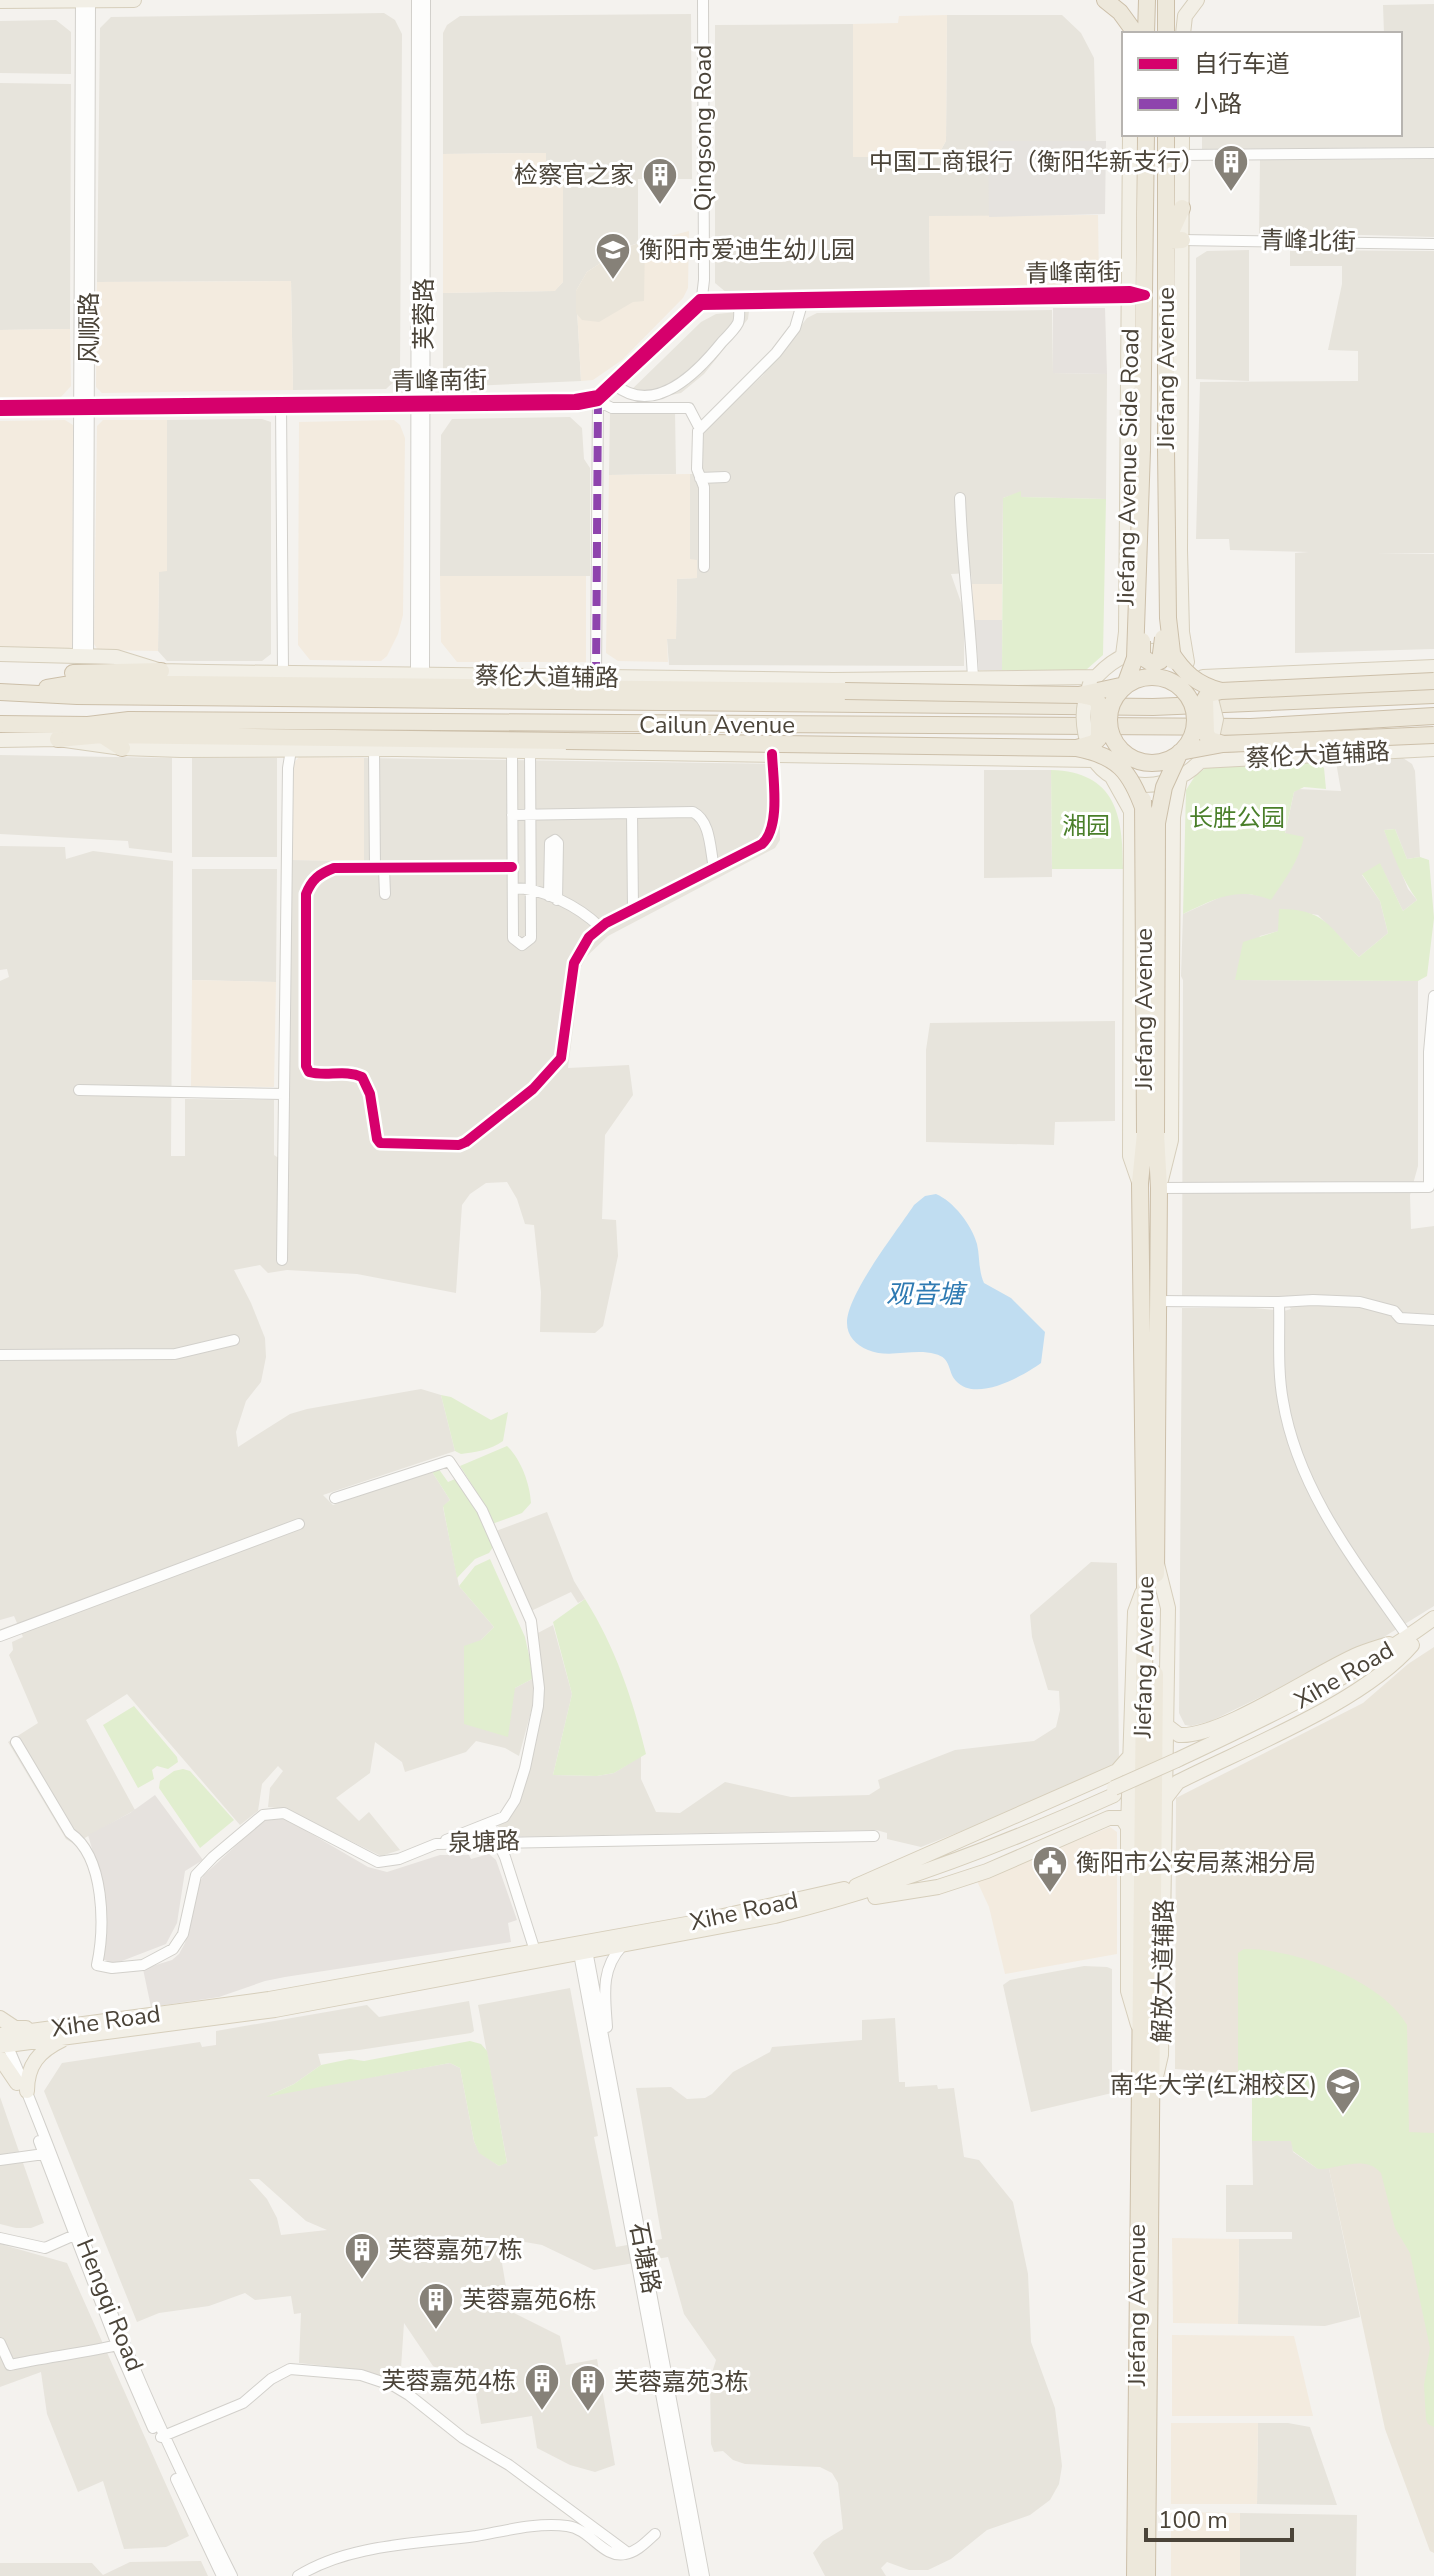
<svg xmlns="http://www.w3.org/2000/svg" width="1434" height="2576" viewBox="0 0 1434 2576" font-family="'Nunito Sans','Noto Sans SC',sans-serif">
	<rect width="100%" height="100%" fill="#f4f2ee"/>
	<path fill="#e7e4dc" fill-rule="evenodd" d="M1434 4V147L1202 149V134H1400V34H1384L1383 5Z
		M384 13 395 20 402 34 400 376 386 389 293 390 291 281 97 282 100 28 111 17Z
		M691 14 692 179H638V243L624 248 587 272 576 291 581 381 449 387 443 376V293L554 291 563 282V163H546L545 153 443 154V33L447 25 460 16Z
		M947 15H1062L1081 33 1094 58 1096 141H989V217L929 216 930 289 727 293 715 283V25L853 24V157H937L946 141Z
		M56 20 71 32V74L0 73V21Z
		M0 83 71 84 70 329 0 330Z
		M1434 159V237L1328 234 1259 235 1260 160Z
		M1249 250V381L1196 379V258L1207 251Z
		M1290 250 1434 251V553H1377L1434 554V649L1295 653V553L1309 552 1230 550 1229 539H1196L1200 382 1358 381V351L1328 350 1342 284V266H1290Z
		M1052 310 1053 373 1107 374 1106 499 1021 497V492L1003 498 1002 584H972L971 573 951 574 964 611V666L669 665 667 639 676 638 677 579 697 578V560H690V474H699L700 435 763 375 807 318 817 313Z
		M749 311 748 319 704 374 681 393 646 400 625 396 701 322 716 314Z
		M610 411H675L676 474 609 475Z
		M570 417 582 428 584 459 590 468V576H440L441 435 452 419Z
		M262 419 271 422V654L262 661H167L158 651 159 571 167 570V420Z
		M0 755 172 758V853L129 848 128 841 0 834Z
		M192 758H277V857H192Z
		M364 758 779 764 780 840 775 848 608 936 586 957 581 967 568 1068 629 1065 633 1095 605 1135 602 1219 616 1220 618 1256 603 1326 595 1333 540 1332 541 1292 534 1225 525 1224 517 1199 507 1182 486 1183 470 1194 462 1205 456 1293 357 1274 287 1270 268 1273 260 1265 234 1270 251 1303 265 1338 266 1357 261 1382 246 1401 236 1432 238 1447 290 1414 307 1409 421 1389 441 1395 455 1451 323 1495 333 1505 431 1470 450 1500 443 1507 459 1586 494 1627 481 1640 515 1688 534 1678 536 1693 519 1756 505 1748 476 1741 466 1752 405 1772 402 1762 375 1742 370 1773 336 1798 359 1821 369 1812 400 1850 381 1856 286 1809 268 1807 270 1788 283 1771 278 1766 262 1784 258 1811 240 1825 127 1694 86 1720 135 1810 74 1844 66 1839 8 1742 38 1723 9 1655 13 1650 12 1642 23 1637 14 1616 0 1620V981L9 977 7 969 0 970V846L65 847 66 859 93 851 173 861 171 1156H185V1099L274 1100V1155L288 1164 291 860 364 861Z
		M1403 758 1412 764 1415 771 1420 857 1407 859 1395 829 1384 830 1408 889 1417 900 1403 911 1380 864 1362 875 1380 901 1388 933 1359 957 1318 915 1279 909V931L1260 936 1235 980 1418 981V1166L1410 1195 1411 1229 1434 1226V1606L1379 1640 1211 1721 1191 1726 1185 1725 1179 1713 1182 1308H1255L1284 1311 1291 1309 1282 1297 1182 1298 1183 980 1181 976 1183 914 1225 895 1241 893 1262 896 1285 834 1294 792 1297 789 1341 791 1336 762Z
		M984 770H1051L1052 877 984 878Z
		M192 869H277L276 982 192 980Z
		M1115 1021V1121L1055 1122 1054 1145 926 1142V1050L930 1023Z
		M547 1512 574 1581 585 1599 578 1603 571 1592 531 1611 496 1531Z
		M1091 1562 1117 1563 1119 1764 1005 1814 921 1847 887 1839V1833L876 1830 500 1837 498 1824 508 1818 542 1707 536 1634 553 1625 572 1694 553 1775 597 1776 614 1773 641 1756V1779L656 1812 680 1813 725 1782 791 1797 869 1795 880 1788 878 1780 955 1750 1034 1741 1056 1727 1060 1710 1059 1691 1048 1690 1032 1637 1030 1615Z
		M1084 1966 1107 1967 1112 1969V2093L1031 2112 1003 1985 1010 1980Z
		M570 1988 598 2136 594 2137 616 2247 662 2239 636 2088 671 2087 687 2099 705 2098 712 2094 733 2072 770 2052 772 2047 862 2040V2020L895 2018 899 2082H905V2087L937 2085 938 2089 954 2088 964 2157 979 2160 1013 2202 1028 2274 1031 2342 1055 2408 1062 2466 1059 2484 1050 2500 1030 2515 987 2530 951 2559 928 2570H909L887 2562 881 2568 886 2576H825L813 2553 823 2541 843 2529 838 2483 832 2473 820 2467 745 2464 733 2460 723 2451 714 2452 711 2444 710 2379 716 2360 684 2314 668 2257 594 2270 542 2245 525 2242 499 2245 510 2311 560 2336 566 2365 597 2359 615 2465 595 2472 570 2465 537 2448 532 2416 481 2424 475 2388 433 2366 404 2323 400 2383 363 2370 299 2363 301 2313 294 2314 291 2296 255 2300 245 2293 209 2306 159 2313 137 2322 44 2091 62 2063 200 2042 202 2047 216 2045V2031L367 2005 379 2017 469 2001 474 2031 471 2033 359 2050 318 2054 321 2065 294 2084 270 2095 450 2063 460 2068 474 2141 479 2152 499 2166 507 2162 478 2005ZM249 2179H259L306 2221 327 2230 281 2235 277 2218 267 2199Z
		M0 2097 44 2223 31 2228H16L0 2224Z
		M1252 2141H1292L1293 2152 1318 2169H1329L1360 2317 1325 2326 1238 2324 1239 2239H1292V2232H1226V2185H1253Z
		M0 2244 67 2263 189 2536 166 2547 124 2549 103 2481 78 2492 47 2414 41 2372 0 2387Z
		M1258 2423H1288L1310 2427 1337 2505 1257 2504Z
		M1240 2513 1357 2515 1356 2576H1240Z
		M201 2561 208 2576H0V2563H92L103 2575 130 2562Z"/>
	<path fill="#f3ebdf" d="M947 15 946 141 937 157H853V24L898 23 899 16Z
		M546 153V163H563V282L555 291 443 293V154Z
		M1098 215 1099 281 1095 286 930 289 929 216Z
		M689 231 688 288 683 298 622 360 593 380 581 381 576 291 587 272 624 248Z
		M291 281 293 390 102 393 96 387 97 282Z
		M70 329 71 386 61 397H0V330Z
		M65 420 73 425 72 647 66 649 0 648V421Z
		M103 420H167V571L159 572 158 651 98 650 94 644 97 426Z
		M394 420 400 425 405 438 403 615 398 634 387 656 381 661 310 660 298 645 299 422Z
		M690 474V559L697 560V578L677 579 676 639H667L668 662 618 661 606 653 609 475Z
		M440 576H586V662H457L441 642Z
		M972 584H1002V620H974Z
		M299 757 364 758V861L291 860 292 765Z
		M192 980 276 982 274 1087 191 1086Z
		M1110 1827 1117 1832V1954L1005 1974 989 1907 977 1881Z
		M1172 2238 1239 2239 1238 2324 1173 2323Z
		M1172 2335 1294 2336 1313 2416H1172Z
		M1171 2423H1258L1257 2504H1171Z
		M1171 2512 1240 2513V2576H1171Z"/>
	<path fill="#e6e2de" d="M1053 308H1105L1107 374 1053 373Z
		M155 1795 203 1860 185 1871 177 1923 166 1944 114 1964 102 1959 100 1876 88 1835 130 1813Z
		M267 1817 286 1819 368 1867 387 1872 440 1855H469L471 1859 489 1854 496 1860 517 1920 508 1923 511 1942 285 1977 265 1981 219 1997 151 2007 143 1969 172 1960 179 1954 185 1943 198 1885 204 1875Z"/>
	<path fill="#eae5da" d="M645 241 644 301 633 302 599 322 582 320 576 313V291L587 272 624 248Z
		M1434 1647V2553L1430 2551 1385 2429 1329 2169H1318L1293 2151 1291 2141H1252V2091L1244 2077 1238 2074 1175 2069 1176 1798 1363 1703 1408 1664Z"/>
	<path fill="#e1eecf" d="M1021 491V497L1106 499 1103 655 1086 670H1002L1003 498Z
		M1318 762 1324 768 1326 789 1304 787 1294 792 1285 833 1304 837C1299 861 1285 879 1271 900 1236 886 1215 899 1183 914L1186 790 1195 776 1207 767Z
		M1051 770C1116 772 1123 815 1123 869H1052Z
		M1395 829 1407 859 1420 857 1429 860 1434 918 1427 976 1418 981 1235 980 1243 942 1278 931 1279 909C1325 909 1328 926 1359 957L1388 933 1380 901 1362 874 1380 863 1403 911 1417 900C1402 879 1393 855 1384 830Z
		M441 1395 451 1397 491 1420 508 1412 503 1441C491 1450 475 1452 461 1454L455 1451Z
		M507 1446C521 1459 530 1484 531 1503L522 1513 492 1524 483 1502 460 1466Z
		M438 1468 448 1482 455 1479C472 1500 484 1522 493 1547L489 1553 475 1559 457 1578 443 1506 450 1500 431 1470Z
		M490 1559 525 1637 534 1678 515 1688 508 1737 464 1724V1646L481 1640 494 1627 459 1586 475 1566Z
		M585 1599C615 1646 633 1700 646 1754L614 1773 597 1776 553 1775 572 1694 553 1622Z
		M134 1706 177 1757 178 1762 168 1769 157 1766 152 1770 154 1779 138 1788 103 1725Z
		M183 1769 190 1771 234 1820 200 1848 159 1788 160 1781 174 1771Z
		M1244 1949C1293 1948 1382 1980 1407 2025L1409 2132 1434 2133V2427L1428 2424 1426 2419 1424 2385 1430 2348 1410 2253 1395 2228 1381 2173C1365 2154 1339 2169 1318 2169L1293 2151 1291 2141H1252V2090L1249 2083 1238 2074V1953Z
		M470 2041 481 2044 487 2051 507 2163 499 2166 479 2153 474 2141 460 2068 450 2063 266 2097 294 2084 321 2065 350 2059 364 2061Z"/>
	<path fill="#e6e3df" d="M988 141H1106L1105 214 989 217Z
		M974 620H1002V670H979Z"/>
	<path fill="#c0ddf1" d="M936 1194C953 1201 972 1225 977 1244 980 1257 978 1269 984 1283L1011 1298 1045 1332 1041 1363C1023 1376 976 1403 956 1381 947 1371 952 1358 935 1354 913 1348 889 1359 868 1350 856 1345 847 1336 847 1323 847 1294 897 1231 914 1205L925 1196Z"/>
	<g fill="none" stroke-linecap="round" stroke-linejoin="round">
		<defs>
			<path id="minor" d="M1182 155 1434 153
				M1182 240 1434 244
				M701 305 704 280 703 0
				M615 385C655 417 698 372 722 342 727 337 735 329 738 323 740 318 739 309 739 304
				M598 401 612 408H689L700 429
				M281 403 283 673
				M0 405 575 399 598 395 700 299 1135 293
				M0 411 578 405 598 401 701 305 1135 297
				M700 478 725 477
				M960 498C962 558 970 618 973 678
				M704 567V487L697 469 698 431 776 353 795 328 802 304
				M78 656 81 0
				M88 656 90 0
				M416 675 417 0
				M424 675 425 0
				M596 678 598 396
				M374 749 375 868
				M512 751 513 938 522 945 531 938 530 751
				M632 813 633 909
				M512 815 693 812C711 821 710 850 714 868
				M512 867 334 868C319 874 312 879 306 894V1066L309 1072C326 1077 345 1069 362 1077L370 1094 377 1139 380 1143 459 1145 466 1142 533 1089 561 1058 574 963 589 937 606 923 762 844C781 827 773 779 772 754
				M384 868 385 894
				M513 888C543 888 578 906 600 927
				M549 896 550 843 555 840 558 843 557 900
				M79 1090 284 1094
				M1159 1188 1429 1187V1052L1434 996
				M282 1260 288 768 291 750
				M1158 1301 1279 1302 1313 1300 1360 1302 1394 1311 1400 1318 1434 1320
				M1279 1302C1280 1334 1277 1369 1283 1401 1298 1491 1357 1564 1408 1637
				M0 1355 175 1354 234 1340
				M335 1498 449 1461 482 1510 531 1621 539 1688 538 1706 525 1768 515 1800 504 1817 446 1840
				M0 1636 299 1524
				M16 1742 70 1833C105 1857 105 1927 97 1965L112 1968 143 1965 173 1949 183 1934 196 1875 213 1857 263 1815 284 1813 378 1862 399 1859 436 1844 874 1836
				M489 1823 505 1857 535 1951
				M586 1945 704 2576
				M578 1948 695 2576
				M607 2027C605 1996 600 1970 622 1946
				M5 2040C49 2140 83 2244 125 2345 157 2424 194 2500 232 2576
				M39 2141 117 2345 153 2428
				M0 2160 44 2154
				M0 2238 45 2248 79 2233
				M0 2343 10 2365C47 2357 85 2353 122 2344
				M161 2437 243 2403 271 2379 290 2369 361 2375 394 2386 409 2395 463 2438 509 2465 628 2553
				M176 2479 222 2576
				M298 2576C349 2544 417 2544 476 2536 505 2531 537 2522 567 2526 591 2529 603 2559 625 2554 637 2552 646 2542 655 2534"/>
			<path id="major" d="M0 1 134 0
				M1183 34 1185 16 1197 0
				M1182 134 1180 550 1182 632 1187 662
				M0 654 116 657 161 671 207 672 833 680 1096 677
				M1123 655 1126 632 1130 134
				M1203 677 1434 667
				M1091 683C1111 658 1137 644 1170 654
				M0 740 58 739 122 748 181 750 396 749 1093 760
				M1090 752C1111 798 1179 793 1205 755
				M1201 761 1434 749
				M1112 777 1131 811 1130 1156 1139 1182
				M1161 1180 1171 1140 1173 817 1180 777
				M1166 1725 1179 1735C1221 1738 1316 1672 1359 1654 1369 1650 1379 1647 1389 1644
				M1177 1760C1266 1718 1354 1677 1434 1618
				M1165 1799 1178 1782C1247 1747 1363 1702 1412 1645
				M856 1886 1117 1771 1130 1756
				M875 1897 938 1887 987 1871 1109 1818H1122L1128 1827
				M0 2018 15 2028H26
				M1138 2025 1128 1991V1827L1135 1612 1142 1593
				M0 2035 269 1999 692 1923 844 1889
				M0 2046 275 2010 775 1916C893 1887 1003 1845 1114 1795
				M0 2058 17 2083
				M1155 2081 1161 2055 1168 1608 1157 1564
				M27 2091C27 2065 39 2051 62 2040"/>
			<path id="highway" d="M1105 0 1120 12 1136 34
				M1166 0V34
				M1146 34 1147 0
				M1182 208 1167 241 1182 240
				M1166 449V134
				M1142 450 1146 134
				M73 673 161 671
				M47 688 77 683 845 691
				M0 692 77 696 1153 707 1434 695
				M0 724 88 725 129 720 1251 727 1434 716
				M88 725 102 735 566 741
				M58 739 102 735 122 748
				M1156 1574 1159 1188 1156 1133
				M1135 2576 1145 1585 1140 1183 1145 1133
				M1147 2576 1155 1674"/>
		</defs>
		<use href="#minor" stroke="#d2d0cb" stroke-width="12"/>
		<use href="#major" stroke="#d6cebb" stroke-width="16"/>
		<use href="#highway" stroke="#ccbfa9" stroke-width="18"/>
		<use href="#minor" stroke="#fdfdfc" stroke-width="10"/>
		<use href="#major" stroke="#f2efe6" stroke-width="14"/>
		<use href="#highway" stroke="#ede8db" stroke-width="16"/>
		<defs>
			<path id="major-bridge" d="M1208 687 1216 719 1210 747
				M1090 752C1082 726 1081 709 1090 684
				M1114 1788 1177 1760"/>
			<path id="highway-bridge" d="M1166 449 1168 618 1173 661
				M1142 641V657L1153 664 1160 661 1163 638
				M1170 651C1184 673 1196 684 1221 691L1434 681
				M1109 720a43 43 0 1 1 86 0a43 43 0 1 1-86 0Z
				M845 691 1079 695 1125 685 1135 658 1142 450
				M1221 691 1208 694 1205 699 1206 734 1210 740 1223 744
				M566 741 1076 748C1118 756 1130 771 1144 810
				M1077 748 1094 743 1099 738V704L1095 698 1080 695
				M1143 800 1145 1133
				M1156 1133 1157 823 1164 787 1180 752 1223 744 1434 735"/>
		</defs>
		<use href="#major-bridge" stroke="#d6cebb" stroke-width="16" stroke-linecap="butt"/>
		<use href="#highway-bridge" stroke="#ccbfa9" stroke-width="18" stroke-linecap="butt"/>
		<use href="#major-bridge" stroke="#f2efe6" stroke-width="14"/>
		<use href="#highway-bridge" stroke="#ede8db" stroke-width="16"/>
		<path stroke="#8e44ad" stroke-width="8" stroke-dasharray="16 8" stroke-linecap="butt" d="M596 678 598 395"/>
		<defs>
			<path id="cycleway" d="M0 405 575 399 598 395 700 299 1130 291 1145 295 1130 298 701 305 598 401 578 405 0 411
				M512 867 334 868C319 874 312 879 306 894V1066L309 1072C326 1077 345 1069 362 1077L370 1094 377 1139 380 1143 459 1145 466 1142 533 1089 561 1058 574 963 589 937 606 923 762 844C781 827 773 779 772 754"/>
		</defs>
		<use href="#cycleway" stroke="#fff" stroke-width="15"/>
		<use href="#cycleway" stroke="#d6006c" stroke-width="10"/>
	</g>
	<defs>
		<symbol id="building-pin" viewBox="-11 -11 22 30"><path d="M0 17L-7.5 6A9.5 9.5 0 1 1 7.5 6Z" fill="#868178" stroke="#fff"/><path d="M-4-6H4V6H1V3H-1V6H-4ZM-2.5-4.3h1.7v1.8h-1.7ZM.8-4.3h1.7v1.8H.8ZM-2.5-1h1.7V.8h-1.7ZM.8-1h1.7V.8H.8Z" fill="#fff"/></symbol>
		<symbol id="school-pin" viewBox="-11 -11 22 30"><path d="M0 17L-7.5 6A9.5 9.5 0 1 1 7.5 6Z" fill="#868178" stroke="#fff"/><path d="M0-5L7-2L0 1L-7-2ZM-4 1L0 2.5L4 1V4Q0 6-4 4Z" fill="#fff"/></symbol>
		<symbol id="civic-pin" viewBox="-11 -11 22 30"><path d="M0 17L-7.5 6A9.5 9.5 0 1 1 7.5 6Z" fill="#868178" stroke="#fff"/><path d="M-.6-6.5H3V-4.5H.6V-3L4-1V1h2V6H-6V1h2V-1L-.6-3ZM-1.2 2.5V6h2.4V2.5Z" fill="#fff"/></symbol>
		<symbol id="university-pin" viewBox="-11 -11 22 30"><path d="M0 17L-7.5 6A9.5 9.5 0 1 1 7.5 6Z" fill="#868178" stroke="#fff"/><path d="M0-5L7-2L0 1L-7-2ZM-4 1L0 2.5L4 1V4Q0 6-4 4Z" fill="#fff"/></symbol>
	</defs>
	<g fill-rule="evenodd">
		<use href="#building-pin" x="1211" y="142" width="40" height="54"/>
		<use href="#building-pin" x="640" y="155" width="40" height="54"/>
		<use href="#school-pin" x="593" y="230" width="40" height="54"/>
		<use href="#civic-pin" x="1030" y="1843" width="40" height="54"/>
		<use href="#university-pin" x="1323" y="2065" width="40" height="54"/>
		<use href="#building-pin" x="342" y="2230" width="40" height="54"/>
		<use href="#building-pin" x="416" y="2280" width="40" height="54"/>
		<use href="#building-pin" x="522" y="2361" width="40" height="54"/>
		<use href="#building-pin" x="568" y="2362" width="40" height="54"/>
	</g>
	<g text-anchor="middle" dominant-baseline="central" stroke-width="6" stroke-linejoin="round" paint-order="stroke">
		<g font-size="24" fill="#4b4439" stroke="#fff">
			<text transform="translate(703 128) rotate(-90)">Qingsong Road</text>
			<text transform="translate(1308 241) rotate(1)">青峰北街</text>
			<text transform="translate(1073 273) rotate(-1)">青峰南街</text>
			<text transform="translate(424 314) rotate(-90)">芙蓉路</text>
			<text transform="translate(89 328) rotate(-90)">风顺路</text>
			<text transform="translate(1166 368) rotate(-90)">Jiefang Avenue</text>
			<text transform="translate(439 381) rotate(-1)">青峰南街</text>
			<text transform="translate(1128 467) rotate(-89)">Jiefang Avenue Side Road</text>
			<text transform="translate(547 677) rotate(1)">蔡伦大道辅路</text>
			<text x="717" y="725">Cailun Avenue</text>
			<text transform="translate(1318 755) rotate(-3)">蔡伦大道辅路</text>
			<text transform="translate(1144 1009) rotate(-90)">Jiefang Avenue</text>
			<text transform="translate(1144 1657) rotate(-89)">Jiefang Avenue</text>
			<text transform="translate(1344 1675) rotate(-30)">Xihe Road</text>
			<text transform="translate(484 1842) rotate(-2)">泉塘路</text>
			<text transform="translate(744 1911) rotate(-12)">Xihe Road</text>
			<text transform="translate(1163 1971) rotate(-89)">解放大道辅路</text>
			<text transform="translate(106 2021) rotate(-8)">Xihe Road</text>
			<text transform="translate(645 2258) rotate(79)">石塘路</text>
			<text transform="translate(110 2305) rotate(68)">Hengqi Road</text>
			<text transform="translate(1137 2305) rotate(-90)">Jiefang Avenue</text>
		</g>
		<g font-size="24" fill="#4b4439" stroke="#fff" text-anchor="start">
			<text x="1205" y="162" text-anchor="end">中国工商银行（衡阳华新支行）</text>
			<text x="634" y="175" text-anchor="end">检察官之家</text>
			<text x="639" y="250">衡阳市爱迪生幼儿园</text>
			<text x="1076" y="1863">衡阳市公安局蒸湘分局</text>
			<text x="1317" y="2085" text-anchor="end">南华大学(红湘校区)</text>
			<text x="388" y="2250">芙蓉嘉苑7栋</text>
			<text x="462" y="2300">芙蓉嘉苑6栋</text>
			<text x="516" y="2381" text-anchor="end">芙蓉嘉苑4栋</text>
			<text x="614" y="2382">芙蓉嘉苑3栋</text>
		</g>
		<g font-size="24" fill="#4a7f2a" stroke="#fff">
			<text x="1237" y="818">长胜公园</text>
			<text x="1086" y="826">湘园</text>
		</g>
		<g font-size="26" font-style="italic" fill="#2e7ab2" stroke="#fff">
			<text x="925" y="1294">观音塘</text>
		</g>
	</g>
	<rect x="1122" y="32" width="280" height="104" fill="#ffffff" stroke="#b7b4b0" stroke-width="2"/>
	<rect x="1138" y="58" width="40" height="12" fill="#d6006c" stroke="#b7b4b0" stroke-width="2"/>
	<text x="1194" y="72" font-size="24" fill="#4b4439">自行车道</text>
	<rect x="1138" y="98" width="40" height="12" fill="#8e44ad" stroke="#b7b4b0" stroke-width="2"/>
	<text x="1194" y="112" font-size="24" fill="#4b4439">小路</text>
	<path d="M1146 2528v12h146v-12" fill="none" stroke="#4b4439" stroke-width="4"/>
	<text x="1158" y="2528" font-size="24" fill="#4b4439" stroke="#ffffff" stroke-width="6" paint-order="stroke">100 m</text>
</svg>
